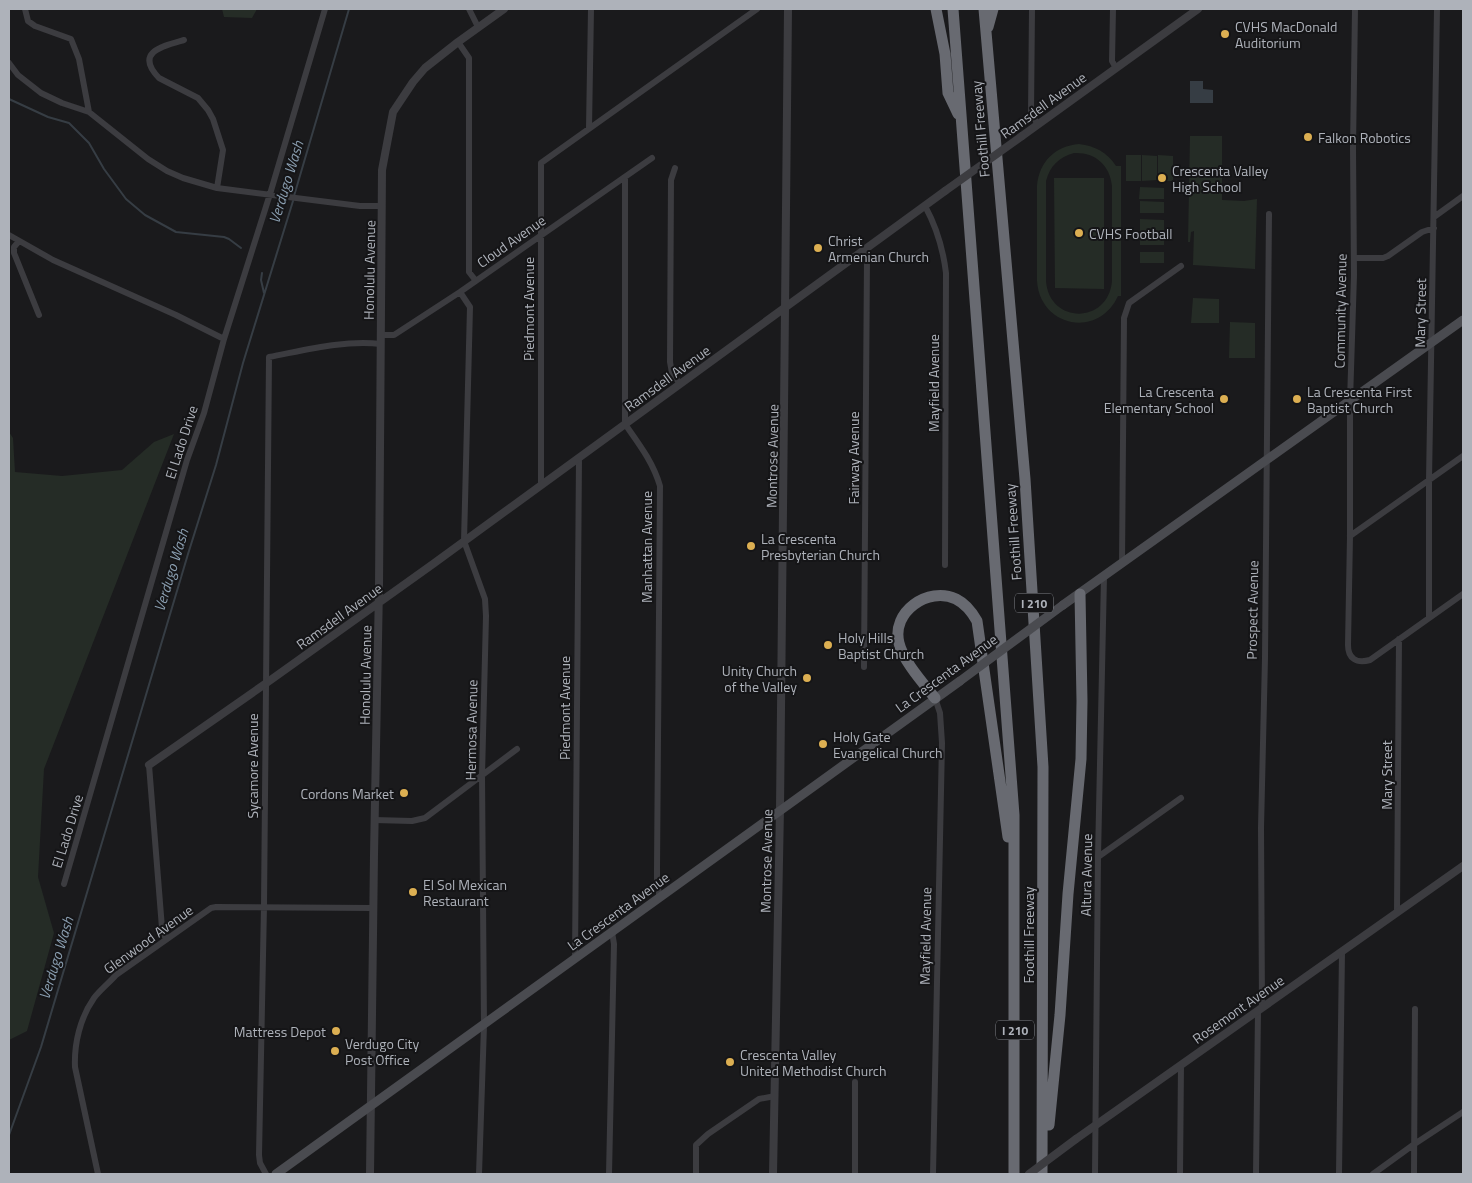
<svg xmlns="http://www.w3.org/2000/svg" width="1472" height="1183" viewBox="0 0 1472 1183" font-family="'Titillium Web',sans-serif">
	<rect width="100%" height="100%" fill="#1a1a1c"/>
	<path fill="#252c26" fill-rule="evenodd" d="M222 9H257L252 18 224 17Z
		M1190 136H1222V200L1244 201 1257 199 1255 269 1193 265 1194 231 1191 232 1190 242H1188Z
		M1079 144C1095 146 1107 152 1116 166H1121V296H1118C1098 339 1040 327 1037 281V186C1039 162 1055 146 1079 144ZM1074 153C1095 152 1110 165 1112 186V281C1108 325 1049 324 1046 281V181C1050 166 1059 157 1074 153Z
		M1126 155H1141V181H1126Z
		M1142 155 1157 156V180L1142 181Z
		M1158 155 1173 156V181H1158Z
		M1054 178H1104V289L1055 288Z
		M1140 187 1164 188V199H1139Z
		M1140 201 1164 202V213H1140Z
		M1140 219 1164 220V231H1140Z
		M1140 234H1164V245H1140Z
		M1140 252H1164V263H1140Z
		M1193 298 1219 299V323H1191Z
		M1230 322 1255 323V358H1229Z
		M9 432 13 438 15 472 62 476 122 470 154 442 174 434 44 769 38 877 54 933 27 1031 9 1040Z"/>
	<path fill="#363d44" d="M1190 81H1203V89L1213 90V103H1190Z"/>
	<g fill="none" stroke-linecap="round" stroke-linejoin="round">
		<path stroke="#363d44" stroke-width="2" d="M9 99 48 117 69 123 89 143 104 169 126 199 145 215 176 232 224 237 229 239 241 248
			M294 196 349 9
			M262 273 261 280 264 293
			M9 1135 41 1047 188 554 216 465 243 363 293 201"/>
		<path stroke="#3c3c40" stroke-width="6" d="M25 9 28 21 35 26 71 39 79 59 89 112
			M469 9 478 27
			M1032 9 1031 113 1038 125
			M1113 9 1112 61 1116 68
			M1355 9 1353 148 1354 275 1350 401V536L1348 645C1348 658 1356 664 1370 660L1463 594
			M184 40C163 46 134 52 159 78L198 98 208 110 213 119 223 150 217 188
			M458 42 469 58V272L476 281
			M9 63 18 75 41 93 62 103 89 112 148 159 167 171 183 178 217 188 360 206H382
			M589 128 591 9
			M675 168 671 180 670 362 672 373 680 384
			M625 177V424C639 444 653 462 660 486L657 869V884L660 898
			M925 206C937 228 943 248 946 273L945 565
			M1434 217 1463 196
			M9 235 53 260 176 315 224 339
			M19 241 14 247V253L39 315
			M1354 258H1383L1388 256 1422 232 1434 228
			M460 292 470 307 464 541 485 599 486 616 482 775 484 1026 479 1174
			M381 335H394L460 292 652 158
			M541 484V163L757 9
			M1350 536 1463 456
			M1122 564 1124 318 1129 303 1181 266
			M1429 618V480L1437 9
			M864 667 867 258 866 249
			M149 765 162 928 166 940
			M374 820 412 821 425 818 517 749
			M1098 857 1181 798
			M64 884 187 460 204 413 224 339 270 194 325 9
			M1397 912 1399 639
			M575 959 579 458
			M1262 1008 1261 828 1265 658 1269 214
			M98 1174 75 1067C74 1044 80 1018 94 998 100 990 109 983 116 975L211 908 216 907 373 908
			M266 1174 260 1163 259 1155 264 906 269 357C306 350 343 340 381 344
			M609 1174 614 944 612 932
			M696 1174V1145L708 1134 759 1099 775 1096
			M855 1174V1082
			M933 1174 942 743 940 713 935 698
			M1095 1174 1098 857 1104 577
			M1180 1174 1181 1065
			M1256 1174 1258 1011
			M1339 1174 1342 952
			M1373 1174 1413 1145 1463 1112
			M1414 1174 1415 1009"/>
		<path stroke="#3c3c40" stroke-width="8" d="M1022 136 1198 9
			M149 765 265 684 433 564 945 191
			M1076 1139 1463 866
			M370 1174 374 855 379 587 382 170 393 112 413 82 425 68 458 42 504 9
			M773 1174 780 809 788 9"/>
		<path stroke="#4a4b50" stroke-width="9" d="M1063 605 1463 320
			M276 1174 960 681"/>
		<path stroke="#686a71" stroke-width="11" d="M936 9 945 54 948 93 958 114
			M953 9 1014 815V1174
			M984 9 1025 479 1043 767 1042 1174
			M988 27 993 9
			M935 698C924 684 903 661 899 643 891 612 928 586 956 599 966 604 972 612 977 621L1008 837
			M1049 1125 1060 1015 1068 894 1081 759 1082 701 1080 594"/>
		<path stroke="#3c3c40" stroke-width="8" d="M945 191 1022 136
			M1029 1174 1076 1139"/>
		<path stroke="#4a4b50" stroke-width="9" d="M960 681 1063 605"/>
	</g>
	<g fill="#dcaf52" stroke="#151517" stroke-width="2">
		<circle cx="1225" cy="34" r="5"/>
		<circle cx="1308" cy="137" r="5"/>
		<circle cx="1162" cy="178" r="5"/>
		<circle cx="1079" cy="233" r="5"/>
		<circle cx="818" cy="248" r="5"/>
		<circle cx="1224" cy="399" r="5"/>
		<circle cx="1297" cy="399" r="5"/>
		<circle cx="751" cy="546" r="5"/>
		<circle cx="828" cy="645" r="5"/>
		<circle cx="807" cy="678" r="5"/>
		<circle cx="823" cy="744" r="5"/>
		<circle cx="404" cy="793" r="5"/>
		<circle cx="413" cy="892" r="5"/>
		<circle cx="336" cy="1031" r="5"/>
		<circle cx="335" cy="1051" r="5"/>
		<circle cx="730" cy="1062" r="5"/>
	</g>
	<g text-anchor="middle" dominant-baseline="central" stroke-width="4" stroke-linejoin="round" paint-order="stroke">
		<g fill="#151517" stroke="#808389" stroke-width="1">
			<rect x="1015" y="593.5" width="38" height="19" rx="4"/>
			<rect x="996" y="1020.5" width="38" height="19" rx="4"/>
		</g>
		<g font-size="12" font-weight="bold" fill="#aeb2ba">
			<text x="1034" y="603">I 210</text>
			<text x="1015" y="1030">I 210</text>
		</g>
		<g font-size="14" fill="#aeb2ba" stroke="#151517" text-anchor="start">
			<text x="1235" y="26">CVHS MacDonald<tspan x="1235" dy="16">Auditorium</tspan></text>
			<text x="1318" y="137">Falkon Robotics</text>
			<text x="1172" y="170">Crescenta Valley<tspan x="1172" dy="16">High School</tspan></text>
			<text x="1089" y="233">CVHS Football</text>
			<text x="828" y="240">Christ<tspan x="828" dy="16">Armenian Church</tspan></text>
			<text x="1214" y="391" text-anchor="end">La Crescenta<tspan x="1214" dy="16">Elementary School</tspan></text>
			<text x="1307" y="391">La Crescenta First<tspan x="1307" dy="16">Baptist Church</tspan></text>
			<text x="761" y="538">La Crescenta<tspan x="761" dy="16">Presbyterian Church</tspan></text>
			<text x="838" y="637">Holy Hills<tspan x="838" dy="16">Baptist Church</tspan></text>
			<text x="797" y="670" text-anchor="end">Unity Church<tspan x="797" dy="16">of the Valley</tspan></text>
			<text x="833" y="736">Holy Gate<tspan x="833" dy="16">Evangelical Church</tspan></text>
			<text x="394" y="793" text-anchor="end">Cordons Market</text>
			<text x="423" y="884">El Sol Mexican<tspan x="423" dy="16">Restaurant</tspan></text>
			<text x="326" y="1031" text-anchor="end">Mattress Depot</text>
			<text x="345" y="1043">Verdugo City<tspan x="345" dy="16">Post Office</tspan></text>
			<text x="740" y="1054">Crescenta Valley<tspan x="740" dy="16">United Methodist Church</tspan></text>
		</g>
		<g font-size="14" fill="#aeb2ba" stroke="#151517">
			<text transform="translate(1043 105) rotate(-36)">Ramsdell Avenue</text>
			<text transform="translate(980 129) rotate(-95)">Foothill Freeway</text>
			<text transform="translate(511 241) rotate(-35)">Cloud Avenue</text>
			<text transform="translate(369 270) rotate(-89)">Honolulu Avenue</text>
			<text transform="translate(528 309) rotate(-90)">Piedmont Avenue</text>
			<text transform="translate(1340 311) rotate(-89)">Community Avenue</text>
			<text transform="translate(1420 313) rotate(-89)">Mary Street</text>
			<text transform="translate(667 378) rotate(-36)">Ramsdell Avenue</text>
			<text transform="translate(933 383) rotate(-90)">Mayfield Avenue</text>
			<text transform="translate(181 442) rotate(-72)">El Lado Drive</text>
			<text transform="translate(772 456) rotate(-89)">Montrose Avenue</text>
			<text transform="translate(853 458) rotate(-90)">Fairway Avenue</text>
			<text transform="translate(1013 532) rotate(-94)">Foothill Freeway</text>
			<text transform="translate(646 547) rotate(-90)">Manhattan Avenue</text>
			<text transform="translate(1252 610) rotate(-89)">Prospect Avenue</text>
			<text transform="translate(339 616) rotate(-36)">Ramsdell Avenue</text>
			<text transform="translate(946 673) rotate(-36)">La Crescenta Avenue</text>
			<text transform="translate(365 675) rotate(-89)">Honolulu Avenue</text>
			<text transform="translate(564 708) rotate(-90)">Piedmont Avenue</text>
			<text transform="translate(471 730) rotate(-89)">Hermosa Avenue</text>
			<text transform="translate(252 766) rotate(-90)">Sycamore Avenue</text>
			<text transform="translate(1386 775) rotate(-90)">Mary Street</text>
			<text transform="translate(67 831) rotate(-73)">El Lado Drive</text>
			<text transform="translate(766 861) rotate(-89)">Montrose Avenue</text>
			<text transform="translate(1086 875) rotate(-89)">Altura Avenue</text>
			<text transform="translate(618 911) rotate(-36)">La Crescenta Avenue</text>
			<text transform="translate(1028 935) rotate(-90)">Foothill Freeway</text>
			<text transform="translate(925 936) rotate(-89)">Mayfield Avenue</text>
			<text transform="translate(148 939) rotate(-36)">Glenwood Avenue</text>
			<text transform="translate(1238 1009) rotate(-35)">Rosemont Avenue</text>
		</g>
		<g font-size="15" font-style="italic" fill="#8a9eb0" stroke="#151517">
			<text transform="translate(286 182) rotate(-73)">Verdugo Wash</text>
			<text transform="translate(171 570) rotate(-73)">Verdugo Wash</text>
			<text transform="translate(56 958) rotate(-73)">Verdugo Wash</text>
		</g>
	</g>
	<rect width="1472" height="1183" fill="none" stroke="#aeb2ba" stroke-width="20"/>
</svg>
